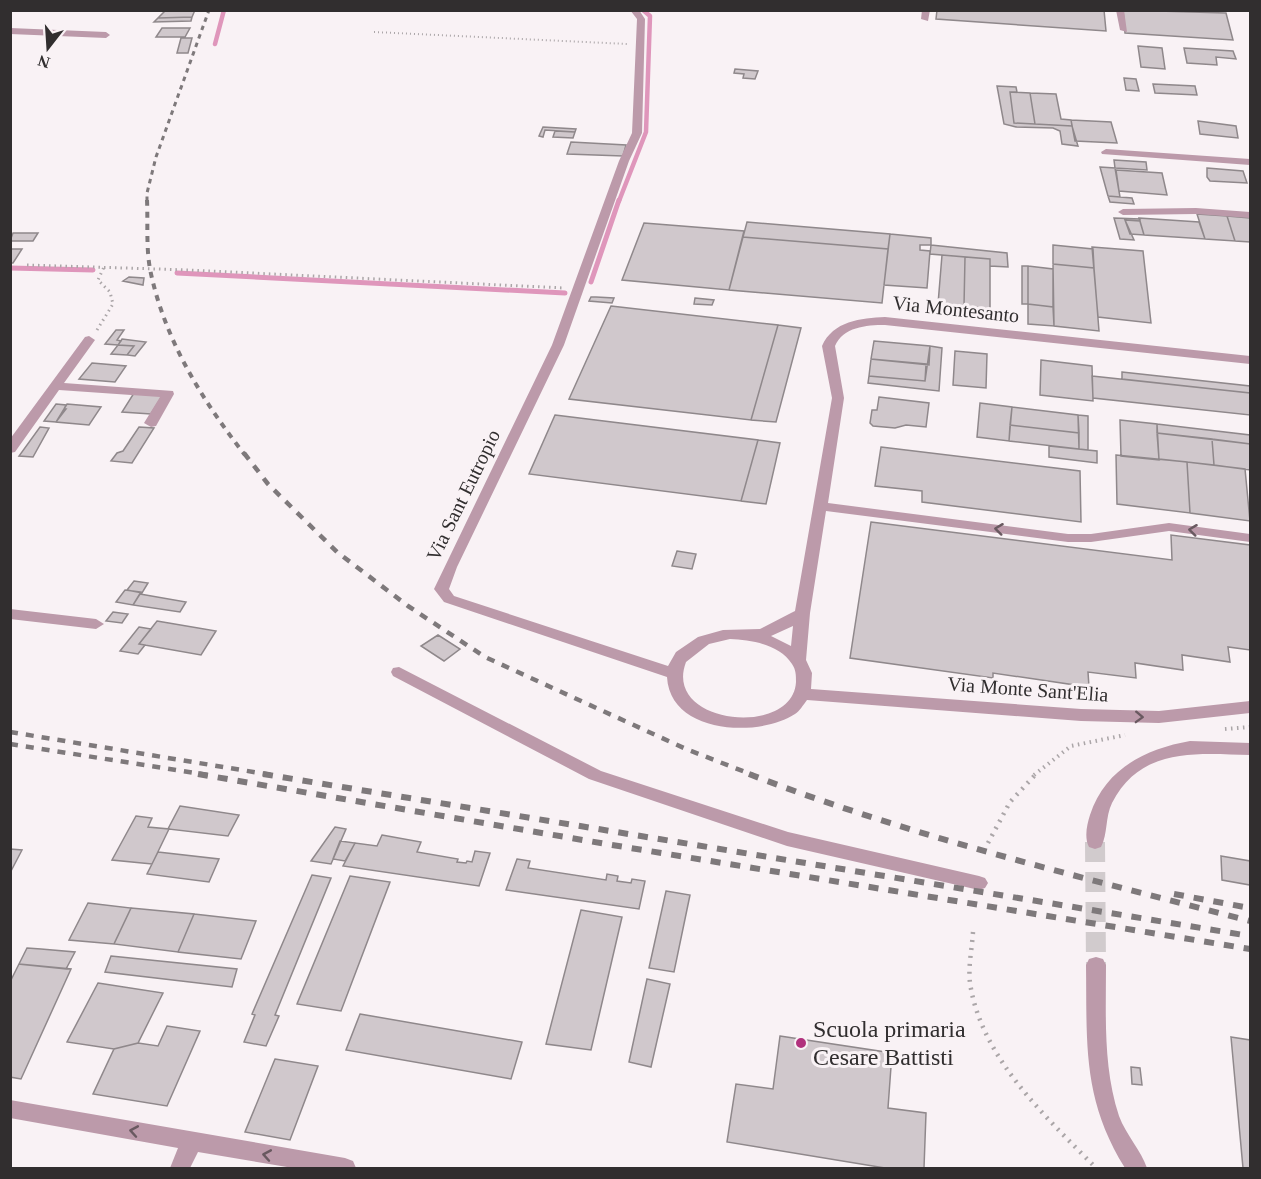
<svg xmlns="http://www.w3.org/2000/svg" width="1261" height="1179" viewBox="0 0 1261 1179" font-family="'Times New Roman',serif">
	<rect width="100%" height="100%" fill="#f9f2f5"/>
	<g fill="none" stroke-linecap="round" stroke-linejoin="round">
		<path stroke="#df96bb" stroke-width="4.5" d="M215 44 224 10
			M619 201 646 132 650 16 643 10"/>
		<path stroke="#df96bb" stroke-width="5" d="M10 268 93 270
			M177 273 565 293
			M591 282 619 200"/>
	</g>
	<path fill="#d0c8cc" stroke="#8f888b" stroke-width="1.5" d="M166 10H195L192 17 158 18Z
		M937 10H1104L1106 31 936 19Z
		M1123 10 1226 13 1233 40 1125 33Z
		M192 17 191 21 154 22 158 18Z
		M162 28H190L185 37H156Z
		M181 38H192L188 53H177Z
		M1138 46 1162 48 1165 69 1141 67Z
		M1184 48 1233 51 1236 59 1216 57 1217 65 1187 63Z
		M735 69 758 71 755 79 743 78 744 74 734 73Z
		M1124 78 1136 79 1139 91 1126 90Z
		M1153 84 1195 86 1197 95 1155 93Z
		M997 86 1016 87 1017 92H1010L1014 123 1072 126 1078 146 1062 144 1060 131 1053 128 1016 127 1004 124Z
		M1010 92 1030 93 1035 124 1014 123Z
		M1030 93 1056 94 1061 119 1071 120 1072 126 1035 124Z
		M1071 120 1111 122 1117 143 1075 141Z
		M1198 121 1236 126 1238 138 1200 134Z
		M543 127 576 129 575 132 545 130 543 137 539 136Z
		M555 131 575 132 573 138 553 137Z
		M571 142 626 145 623 156 567 154Z
		M1114 160 1146 162 1147 170 1115 168Z
		M1100 167 1115 168 1120 197 1108 196Z
		M1207 168 1243 171 1247 183 1210 181 1207 177Z
		M1116 170 1162 173 1167 195 1119 191Z
		M1108 196 1132 198 1134 204 1110 202Z
		M1197 214 1227 216 1235 241 1205 239Z
		M1227 216 1250 218V242L1235 241Z
		M1114 218 1140 219V221L1125 220 1134 240 1120 239Z
		M1139 218 1199 222 1205 239 1144 235Z
		M1125 220 1140 221 1144 235 1130 234Z
		M747 222 890 234 888 249 743 237Z
		M644 223 744 231 729 290 622 280Z
		M13 233H38L33 241H10Z
		M890 234 931 238V245H920V250L930 251 927 288 884 285Z
		M743 237 888 249 882 303 729 290Z
		M931 245 1007 253 1008 267 990 266V259L930 254Z
		M1053 245 1093 249 1094 268 1053 264Z
		M1092 247 1143 251 1151 323 1098 317Z
		M10 249H22L13 263H10Z
		M942 255 965 257 964 306 938 304Z
		M965 257 990 259V309L964 306Z
		M1053 264 1094 268 1099 331 1054 326Z
		M1022 266H1028V304H1022Z
		M1028 266 1053 269V307L1028 304Z
		M129 277 144 278 143 285 123 281Z
		M591 297H596L614 298 612 303 589 301Z
		M695 298 714 300 712 305 694 304Z
		M1028 304 1053 307 1054 326 1028 324Z
		M611 306 778 325 751 420 569 399Z
		M778 325 801 328 776 422 751 420Z
		M116 330H124L117 340 121 341 118 345 105 344Z
		M122 339 146 342 135 356 127 355 134 346 118 345Z
		M874 341 930 346 929 365 871 359Z
		M118 345 134 346 127 355 111 354Z
		M930 346 942 348 939 391 868 383 869 376 925 381Z
		M955 351 987 354 986 388 953 385Z
		M871 359 926 364 925 381 869 376Z
		M1041 360 1092 366 1093 401 1040 395Z
		M92 363 126 366 115 382 79 379Z
		M1122 372 1250 386V393L1122 379Z
		M1092 376 1250 393V415L1093 398Z
		M134 393 163 395 151 414 122 412Z
		M879 397 929 403 926 427 906 425 895 428 873 426 870 423 872 410H877Z
		M980 403 1012 407 1009 441 977 437Z
		M56 404 66 405 64 409H66L56 422 44 421Z
		M67 404 101 407 89 425 56 422Z
		M1012 407 1078 415 1079 433 1010 425Z
		M555 415 758 440 741 501 529 474Z
		M1078 415 1088 416V450L1079 449Z
		M1120 420 1157 424 1159 460 1121 456Z
		M1157 424 1250 435V444L1157 433Z
		M1010 425 1079 433V449L1009 441Z
		M40 427 49 428 33 457 19 456Z
		M139 427 154 428 132 463 111 461 117 453 123 451Z
		M1157 433 1212 439 1214 465 1159 459Z
		M1212 439 1250 444V470L1214 465Z
		M758 440 780 443 766 504 741 501Z
		M1049 446 1097 451V463L1049 457Z
		M881 447 1080 471 1081 522 922 502V491L875 486Z
		M1116 455 1187 462 1190 513 1117 504Z
		M1187 462 1245 469 1250 521 1190 513Z
		M871 522 1172 560 1171 535 1250 545V650L1228 647 1230 662 1182 655 1183 670 1135 663 1136 678 1088 672 1089 687 993 673V678L850 658Z
		M677 551 696 554 692 569 672 566Z
		M134 581 148 583 142 593 127 590Z
		M125 590 141 592 133 605 116 602Z
		M140 594 186 602 180 612 133 605Z
		M113 612 128 614 122 623 106 621Z
		M157 621 216 631 201 655 139 644Z
		M139 627 151 629 139 644 145 645 138 654 120 651Z
		M438 635 460 649 444 661 421 646Z
		M180 806 239 815 228 836 168 829Z
		M136 816 152 818 148 827 169 829 152 864 112 860Z
		M335 827 346 829 331 864 311 861Z
		M382 835 421 842 417 852 458 859 457 862 466 863 467 861 472 862 475 851 490 853 479 886 343 866 355 843 377 846Z
		M340 841 355 843 345 861 333 859Z
		M10 849 22 850 10 873Z
		M158 852 219 859 209 882 147 874Z
		M1221 856 1250 861V885L1222 880Z
		M517 859 530 861 528 868 606 880 607 874 618 876 617 881 631 883 632 879 645 881 639 909 506 890Z
		M312 875 331 878 275 1015 279 1016 266 1046 244 1042 255 1015 252 1014Z
		M350 876 390 882 341 1011 297 1004Z
		M666 891 690 895 674 972 649 968Z
		M88 903 131 908 114 944 69 940Z
		M131 908 194 914 178 952 114 944Z
		M581 910 622 917 591 1050 546 1044Z
		M194 914 256 921 241 959 178 952Z
		M27 948 41 949 75 952 66 969 19 964Z
		M111 956 237 969 232 987 105 972Z
		M19 964 71 969 21 1079 10 1077V982Z
		M647 979 670 984 651 1067 629 1062Z
		M98 983 163 993 138 1043 114 1049 67 1042Z
		M360 1014 522 1042 511 1079 346 1050Z
		M167 1026 200 1031 167 1106 93 1094 114 1049 138 1043 158 1046Z
		M780 1036 892 1053 888 1108 926 1113 924 1168H885L727 1142 736 1084 773 1089Z
		M1231 1037 1250 1040V1168H1243Z
		M275 1059 318 1066 290 1140 245 1132Z
		M1131 1067 1140 1068 1142 1085 1132 1084Z"/>
	<g fill="none" stroke-linecap="round" stroke-linejoin="round">
		<path stroke="#d1cbcd" stroke-width="20" stroke-dasharray="20 10" stroke-linecap="butt" d="M1095 842 1096 965"/>
		<path stroke="#aba6a8" stroke-width="2" stroke-dasharray="1 3" stroke-linecap="butt" d="M374 32 627 44"/>
		<path stroke="#aba6a8" stroke-width="3" stroke-dasharray="1.5 4" stroke-linecap="butt" d="M27 265 189 270 564 288
			M97 330 113 304 110 292 98 280 104 267"/>
		<path stroke="#aba6a8" stroke-width="4" stroke-dasharray="1.5 4.5" stroke-linecap="butt" d="M1225 729 1250 727
			M1034 775 1071 746 1125 735"/>
		<path stroke="#aba6a8" stroke-width="4.5" stroke-dasharray="2 6" stroke-linecap="butt" d="M988 843 1010 802 1036 774
			M973 932C972 949 968 966 970 983 981 1058 1046 1117 1096 1168"/>
		<path fill="#bc9aaa" fill-rule="evenodd" d="M630 10H639L645 19 642 133 629 161 564 345 457 567 449 589 454 596 668 666 676 652 698 637 723 630 760 629 791 613 795 611 832 398 822 346C833 321 861 318 885 317L1250 356V364L885 325C866 325 843 327 835 346L844 398 828 503 1068 534H1091L1169 523 1250 534V542L1169 531 1091 542H1068L826 511 810 613 806 660 812 673 811 689 1081 709 1159 711 1250 701V713L1159 723 1081 721 807 700C803 705 800 711 795 714 758 738 670 734 667 677L444 602 434 589 552 345 619 161 632 133 637 19ZM793 626 791 646 771 636ZM730 639C751 640 779 644 792 664 796 670 796 675 796 682 793 738 662 725 686 662L709 644Z
			M922 10H930L928 21 921 19Z
			M1116 10H1124L1127 32 1120 30Z
			M10 28 106 32 110 35 106 38 10 34Z
			M1106 149 1250 159V165L1102 154 1101 152Z
			M1196 208 1250 212V218L1196 214 1123 215 1118 212 1123 209Z
			M89 336 95 340 64 383 173 391 174 394 156 426 151 427 144 423 160 397 59 390 15 452 10 453V439L85 337Z
			M10 609 96 619 104 624 96 629 10 619Z
			M399 667 601 771 788 832 979 876 985 878 988 883 985 888 979 890 787 846 589 779 393 676 391 672 393 668Z
			M1190 741 1250 743V755C1198 754 1141 746 1112 803 1105 817 1108 834 1101 847L1095 849 1089 847C1084 838 1087 824 1090 815 1105 769 1145 749 1190 741Z
			M1096 957 1103 959 1106 965C1106 1016 1103 1067 1119 1116 1126 1135 1141 1150 1147 1168H1125C1082 1099 1087 1043 1086 965L1089 959Z
			M10 1100 345 1158 353 1161 356 1168H293L198 1152 190 1168H170L178 1148 10 1118Z"/>
		<path stroke="#7e797b" stroke-width="3" stroke-dasharray="4.5 4.5" stroke-linecap="butt" d="M147 201V193L156 157 209 10"/>
		<path stroke="#7e797b" stroke-width="4" stroke-dasharray="6 6" stroke-linecap="butt" d="M147 200C148 222 146 247 150 269 164 339 202 400 245 455"/>
		<path stroke="#7e797b" stroke-width="4.5" stroke-dasharray="8 8" stroke-linecap="butt" d="M244 453 268 484 337 552 408 606 485 657 686 749 753 775
			M10 732 272 775
			M10 744 208 775"/>
		<path stroke="#7e797b" stroke-width="6" stroke-dasharray="10 10" stroke-linecap="butt" d="M198 774 606 844 1250 949
			M263 774 1250 936
			M749 774C912 837 1081 877 1250 921
			M1174 894 1250 908"/>
	</g>
	<defs><path id="oneway-chevron" d="M-2-3.5L2.5 0L-2 3.5" fill="none" stroke-width="1.6" stroke-linecap="round" stroke-linejoin="round" transform="scale(1.5)"/></defs>
	<g stroke="#695960">
		<use href="#oneway-chevron" transform="translate(999 529) rotate(-173)"/>
		<use href="#oneway-chevron" transform="translate(1193 530) rotate(-173)"/>
		<use href="#oneway-chevron" transform="translate(1139 717) rotate(2)"/>
		<use href="#oneway-chevron" transform="translate(134 1131) rotate(-170)"/>
		<use href="#oneway-chevron" transform="translate(267 1155) rotate(-170)"/>
	</g>
	<circle fill="#b1317d" stroke="#f9f2f5" stroke-width="2" cx="801" cy="1043" r="6"/>
	<g text-anchor="middle" dominant-baseline="central" stroke-width="6" stroke-linejoin="round" paint-order="stroke">
		<g font-size="20" fill="#312e2f" stroke="#f9f2f5">
			<text transform="translate(956 309) rotate(6)">Via Montesanto</text>
			<text transform="translate(463 495) rotate(-64)">Via Sant Eutropio</text>
			<text transform="translate(1028 689) rotate(4)">Via Monte Sant'Elia</text>
		</g>
		<g font-size="24" fill="#312e2f" stroke="#f9f2f5" text-anchor="start">
			<text x="813" y="1029">Scuola primaria<tspan x="813" dy="28">Cesare Battisti</tspan></text>
		</g>
	</g>
	<rect width="1261" height="1179" fill="none" stroke="#312e2f" stroke-width="24"/>
	<g transform="translate(48 48) rotate(197)" stroke="#f9f2f5" stroke-width="4.5" paint-order="stroke">
	<path d="M0-4.5L10 22L0 15L-10 22Z" fill="#312e2f"/>
	<text y="-9" font-size="16" font-weight="bold" text-anchor="middle" fill="#312e2f">N</text>
	</g>
</svg>
